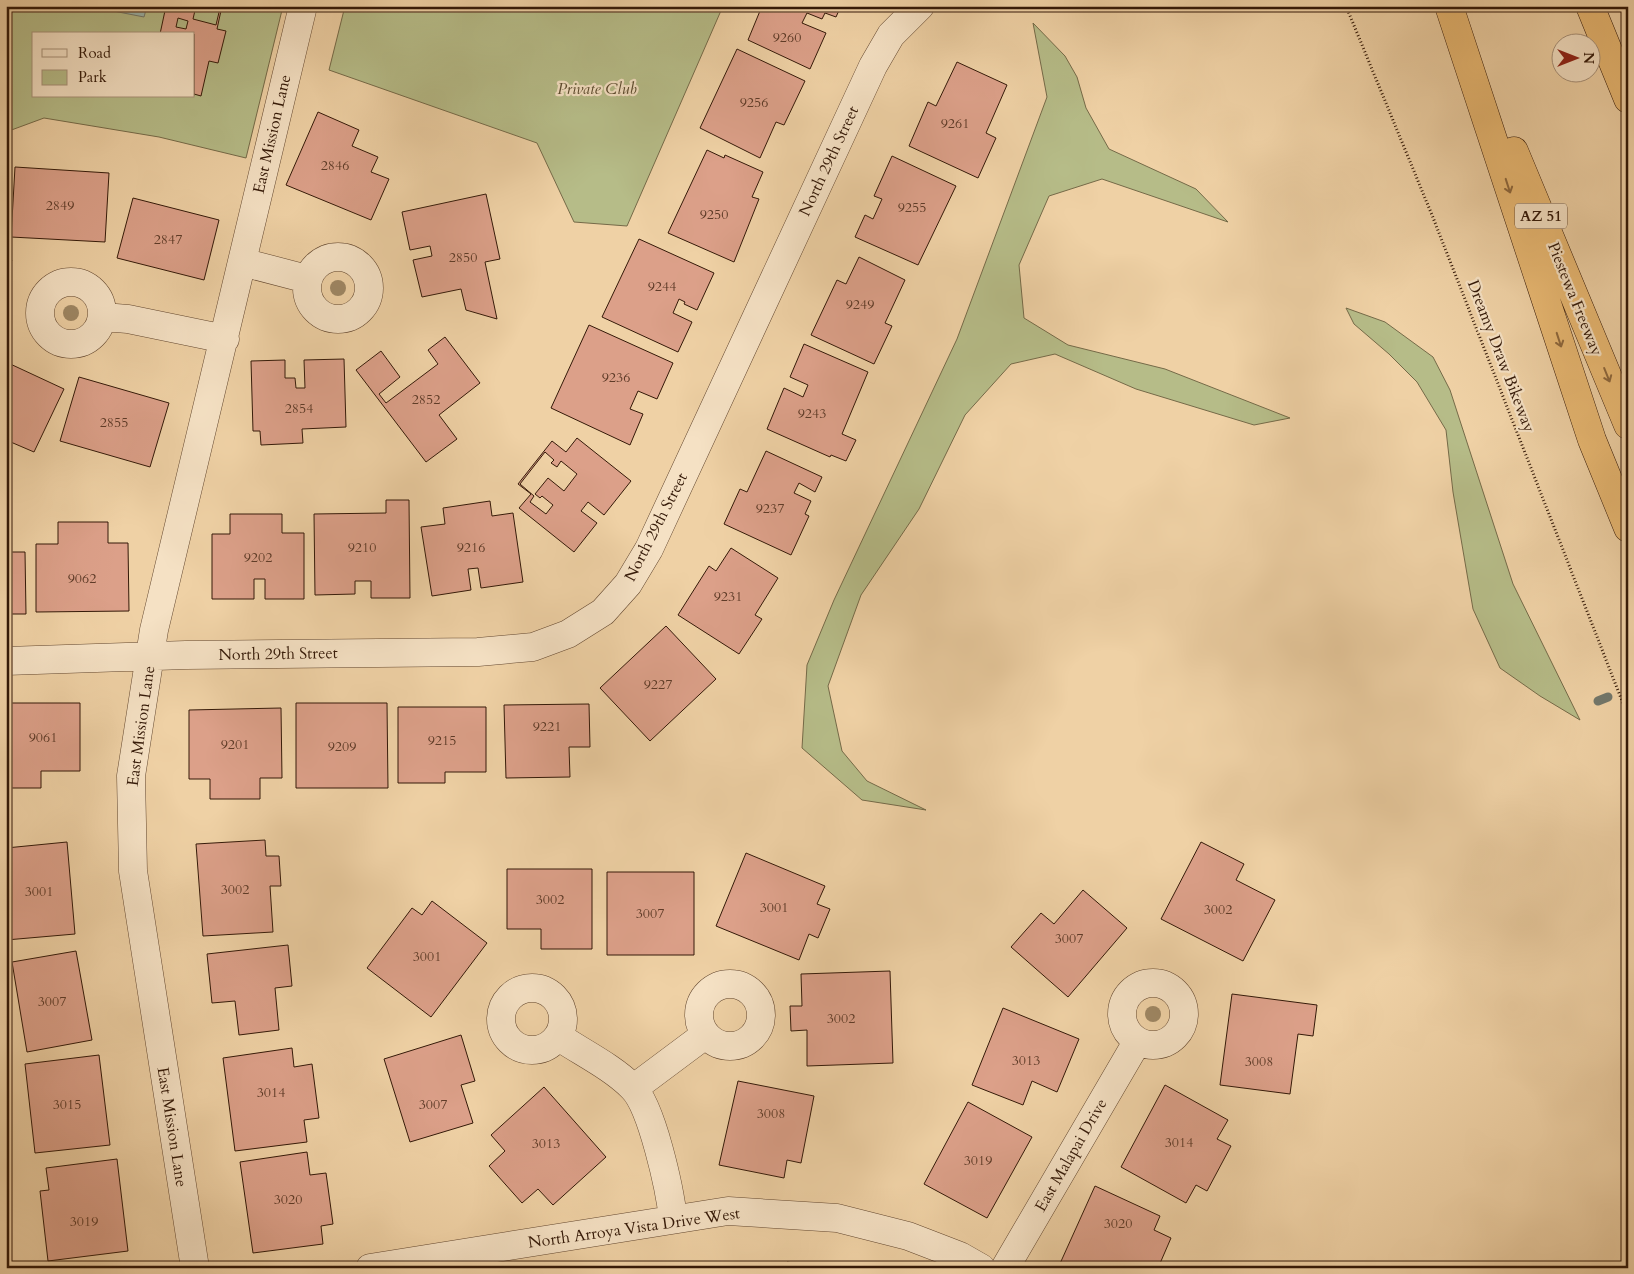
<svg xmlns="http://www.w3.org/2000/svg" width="1634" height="1274" viewBox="0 0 1634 1274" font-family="Cardo,serif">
	<rect width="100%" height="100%" fill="#efd1a5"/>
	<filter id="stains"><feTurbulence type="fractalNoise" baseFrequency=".004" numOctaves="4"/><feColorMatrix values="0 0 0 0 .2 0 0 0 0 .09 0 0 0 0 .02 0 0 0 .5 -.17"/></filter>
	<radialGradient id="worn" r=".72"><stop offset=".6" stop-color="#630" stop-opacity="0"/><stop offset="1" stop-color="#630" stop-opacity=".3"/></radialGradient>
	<path fill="#b6bc88" stroke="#756a48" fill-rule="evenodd" d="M6 6H283L246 158 159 137 44 118 6 132ZM34 34H194V96H34Z
		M345 6H723L627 226 574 222 537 143 329 70Z
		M1033 23 1065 56 1077 77 1086 108 1109 149 1196 189 1228 222 1102 179 1049 196 1019 265 1024 318 1068 345 1165 369 1290 418 1254 425 1136 389 1055 354 1011 364 965 415 919 509 861 595 828 686 842 751 867 781 926 810 862 800 802 748 807 665 834 600 957 339 1047 97Z
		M1346 308 1385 322 1433 357 1450 390 1513 584 1580 720 1540 696 1500 668 1473 609 1453 492 1446 430 1417 382 1389 354 1354 324Z"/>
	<path fill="#9bb6ad" stroke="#72776b" d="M101 6H147L144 17 103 9Z"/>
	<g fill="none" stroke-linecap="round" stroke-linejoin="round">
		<path stroke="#72776b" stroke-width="9" d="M1598 701 1608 697"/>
	</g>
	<path fill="#dca089" stroke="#341908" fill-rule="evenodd" d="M166 6H196L193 19 216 25 220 8 212 6H222L217 29 226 31 218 63 209 61 201 96 194 94V34H160ZM178 18 188 21 186 29 176 27Z
		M762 6H841L836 17 825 13 822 19 807 13 802 23 826 33 810 69 748 40Z
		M737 49 805 81 784 125 776 122 760 158 700 128Z
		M957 62 1007 85 986 133 996 138 978 178 909 146 928 102 936 106Z
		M318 112 359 130 352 146 378 157 371 172 389 179 371 220 286 185Z
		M707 150 724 158 725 155 763 172 752 197 759 199 734 262 668 233Z
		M892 156 956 186 918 265 855 237 865 215 873 219 882 199 874 196Z
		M15 167 109 173 105 242 11 237Z
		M486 194 500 259 485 262 497 319 466 310 461 289 422 297 413 260 432 256 430 246 410 250 402 212Z
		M133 198 219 220 204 280 117 258Z
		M639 239 714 273 697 310 684 304 685 302 679 299 673 313 692 322 678 352 602 317Z
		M6 257 12 260 6 272Z
		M859 257 905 280 885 323 892 326 874 364 811 335 837 280 846 284Z
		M589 325 673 363 657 399 638 391 630 409 643 414 630 445 551 408Z
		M445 337 480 383 439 415 457 439 426 462 356 370 381 351 400 377 379 394 386 403 438 364 428 350Z
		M804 344 868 372 842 434 856 440 846 461 831 455 830 457 767 429 784 388 803 397 808 385 790 377Z
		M344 359 346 427 302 429 303 443 261 445 260 431H253L251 361 285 360V378H295L296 388H305L304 360Z
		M6 362 64 389 34 452 6 440Z
		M79 377 169 403 150 467 60 441Z
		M577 438 631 481 604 515 588 502 581 511 597 523 574 552 519 508 531 494 518 484 552 441 566 452Z
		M766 451 822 477 815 492 799 483 794 493 811 501 805 514 809 516 791 555 724 524 740 489 747 492Z
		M545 452 554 460 551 463 557 467 561 461 577 474 564 491 548 478 535 494 540 498 542 496 553 505 546 514 530 502 534 496 520 484Z
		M386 500H409L410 598H371V581H355V594L315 595 314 514 386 513Z
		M490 501 492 516 513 513 523 582 481 588 478 568 468 569 471 590 432 596 421 527 445 524 443 508Z
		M230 514H282V533H304V599H265V579H254V599H212V534H230Z
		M58 522H108V543H128L129 611 36 612V544H58Z
		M731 548 778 578 755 615 762 619 739 654 678 615 709 566 716 571Z
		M6 552H25L26 614H6Z
		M666 626 716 679 650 741 600 688Z
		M6 703H80V771H41V788H6Z
		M296 703H387L388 788H296Z
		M589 704 590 747H569L570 777 506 778 504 705Z
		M398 707H486V772H445V783H398Z
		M281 708 282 778H260V799H210V779H189V710Z
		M265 840 266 856H279L281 886H270L273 932 203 936 196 844Z
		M67 842 75 934 6 940V848Z
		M1201 842 1244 864 1236 880 1275 900 1243 961 1161 919Z
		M746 853 825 886 817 904 830 909 818 938 809 934 799 960 716 926Z
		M507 869H592V949H541V929H507Z
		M607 872H694V955H607Z
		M1083 890 1127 928 1068 997 1011 947 1041 913 1054 924Z
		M432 901 487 943 431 1017 367 968 412 908 422 915Z
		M288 945 292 986 275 988 279 1030 239 1035 235 1001 212 1003 207 954Z
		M76 951 92 1040 27 1052 12 962Z
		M890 971 893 1063 807 1066V1030L791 1031 790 1006H802L801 974Z
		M1232 994 1317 1005 1313 1036 1298 1034 1290 1094 1220 1085Z
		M1003 1008 1079 1039 1057 1092 1032 1081 1023 1105 972 1085Z
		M461 1035 475 1081 461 1085 473 1123 410 1142 384 1059Z
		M292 1048 294 1067 312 1064 319 1118 304 1120 307 1142 235 1151 223 1058Z
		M99 1055 110 1145 35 1153 25 1064Z
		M738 1081 814 1096 801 1163 787 1160 784 1178 719 1165Z
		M1165 1085 1228 1120 1217 1139 1231 1146 1207 1191 1196 1185 1186 1203 1121 1167Z
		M544 1087 606 1157 553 1205 538 1189 522 1203 489 1166 505 1151 491 1135Z
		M968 1102 1032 1137 987 1218 924 1184Z
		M307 1152 310 1175 326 1173 333 1224 321 1226 323 1244 253 1253 240 1162Z
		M117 1159 128 1251 48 1261 40 1191 49 1190 46 1168Z
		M1095 1186 1160 1216 1154 1230 1171 1238 1158 1268H1058Z
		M787 1262 814 1266V1268H786Z
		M755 1264 756 1268H700Z"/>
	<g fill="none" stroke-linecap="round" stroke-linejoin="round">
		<defs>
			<path id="minor" d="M307 288a31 31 0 1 1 62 0a31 31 0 1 1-62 0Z
				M242 262 307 279
				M40 313a31 31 0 1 1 62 0a31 31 0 1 1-62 0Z
				M103 317 128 319 225 339
				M6 661 186 655 478 652 533 647 568 634 603 612 628 584 649 549 873 66 891 35 920 6
				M1122 1014a31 31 0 1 1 62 0a31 31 0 1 1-62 0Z
				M699 1015a31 31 0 1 1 62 0a31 31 0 1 1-62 0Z
				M501 1019a31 31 0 1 1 62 0a31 31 0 1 1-62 0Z
				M559 1037C583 1053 612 1067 632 1087 652 1106 670 1190 673 1219
				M634 1088 705 1035
				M195 1268 133 871 131 776 154 630 303 6
				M370 1268 728 1211 837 1218 908 1236 960 1256 981 1268
				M1005 1268 1137 1042"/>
			<path id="motorway" d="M1449 6 1592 440 1628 528
				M1590 6 1628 99
				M1514 151 1628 425"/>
		</defs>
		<use href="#minor" stroke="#63472f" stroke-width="29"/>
		<use href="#motorway" stroke="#341908" stroke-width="29"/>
		<path stroke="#341908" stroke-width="3" stroke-dasharray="1 2.5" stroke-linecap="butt" d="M1346 6 1432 215 1628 716"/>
		<use href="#minor" stroke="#f5e1c4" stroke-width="28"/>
		<use href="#motorway" stroke="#e8b872" stroke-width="28"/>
	</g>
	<g fill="#9e8764">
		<circle cx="338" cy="288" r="8"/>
		<circle cx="71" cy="313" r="8"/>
		<circle cx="1153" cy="1014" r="8"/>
	</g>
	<defs><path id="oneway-shaft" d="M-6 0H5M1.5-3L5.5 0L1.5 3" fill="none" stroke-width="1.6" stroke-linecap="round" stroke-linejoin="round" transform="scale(1.25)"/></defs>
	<g stroke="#8e683d">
		<use href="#oneway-shaft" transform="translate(1508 186) rotate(72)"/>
		<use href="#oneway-shaft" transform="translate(1559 340) rotate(72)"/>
		<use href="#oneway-shaft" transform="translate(1607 375) rotate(68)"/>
	</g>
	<g text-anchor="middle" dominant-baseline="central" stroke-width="4.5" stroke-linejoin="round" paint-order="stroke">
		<g font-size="14" fill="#5e3b28">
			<text x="787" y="37">9260</text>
			<text x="754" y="102">9256</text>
			<text x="955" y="123">9261</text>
			<text x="335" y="165">2846</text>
			<text x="60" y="205">2849</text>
			<text x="912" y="207">9255</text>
			<text x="714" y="214">9250</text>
			<text x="168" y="239">2847</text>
			<text x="463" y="257">2850</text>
			<text x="662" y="286">9244</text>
			<text x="860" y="304">9249</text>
			<text x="616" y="377">9236</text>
			<text x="426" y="399">2852</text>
			<text x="299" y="408">2854</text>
			<text x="812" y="413">9243</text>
			<text x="114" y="422">2855</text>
			<text x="770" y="508">9237</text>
			<text x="362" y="547">9210</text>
			<text x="471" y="547">9216</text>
			<text x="258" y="557">9202</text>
			<text x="82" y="578">9062</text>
			<text x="728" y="596">9231</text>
			<text x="658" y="684">9227</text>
			<text x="547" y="726">9221</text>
			<text x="43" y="737">9061</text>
			<text x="442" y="740">9215</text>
			<text x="235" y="744">9201</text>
			<text x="342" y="746">9209</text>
			<text x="235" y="889">3002</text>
			<text x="39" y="891">3001</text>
			<text x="550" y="899">3002</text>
			<text x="774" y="907">3001</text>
			<text x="1218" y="909">3002</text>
			<text x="650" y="913">3007</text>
			<text x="1069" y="938">3007</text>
			<text x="427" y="956">3001</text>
			<text x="52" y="1001">3007</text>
			<text x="841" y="1018">3002</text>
			<text x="1026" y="1060">3013</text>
			<text x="1259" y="1061">3008</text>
			<text x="271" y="1092">3014</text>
			<text x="67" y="1104">3015</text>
			<text x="433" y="1104">3007</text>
			<text x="771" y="1113">3008</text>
			<text x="1179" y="1142">3014</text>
			<text x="546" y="1143">3013</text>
			<text x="978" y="1160">3019</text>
			<text x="288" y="1199">3020</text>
			<text x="84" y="1221">3019</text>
			<text x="1118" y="1223">3020</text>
		</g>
		<rect fill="#f5e1c4" stroke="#6e5540" stroke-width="1" x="1515" y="203.5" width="52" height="25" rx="4"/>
		<g font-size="15" font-weight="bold" fill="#341908">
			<text x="1541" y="216">AZ 51</text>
		</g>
		<g font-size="16" font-style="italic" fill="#5b4a2e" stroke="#f5e1c4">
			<text x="597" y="89">Private Club</text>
		</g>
		<g font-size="16" fill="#341908" stroke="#f5e1c4">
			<text transform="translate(272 134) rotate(-77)">East Mission Lane</text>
			<text transform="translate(829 161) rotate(-65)">North 29th Street</text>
			<text transform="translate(1575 299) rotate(68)">Piestewa Freeway</text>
			<text transform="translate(1501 356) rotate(69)">Dreamy Draw Bikeway</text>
			<text transform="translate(656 527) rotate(-63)">North 29th Street</text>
			<text transform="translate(278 654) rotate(-1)">North 29th Street</text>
			<text transform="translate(141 726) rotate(-82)">East Mission Lane</text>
			<text transform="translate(172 1127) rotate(81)">East Mission Lane</text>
			<text transform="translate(1071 1155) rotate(-60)">East Malapai Drive</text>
			<text transform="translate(634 1228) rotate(-8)">North Arroya Vista Drive West</text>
		</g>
	</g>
	<rect width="1634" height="1274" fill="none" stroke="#efd1a5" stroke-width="25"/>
	<rect x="8" y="8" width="1619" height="1259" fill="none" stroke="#341908" stroke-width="2.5"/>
	<rect x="12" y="12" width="1609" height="1249" fill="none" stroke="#341908"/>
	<rect x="32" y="32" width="162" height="65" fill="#f5e1c4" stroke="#a89179"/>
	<rect x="42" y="49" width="25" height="8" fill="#f5e1c4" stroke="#a89179"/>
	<text x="78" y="58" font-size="15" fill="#341908">Road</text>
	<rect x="42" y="70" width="25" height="15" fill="#b6bc88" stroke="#a89179"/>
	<text x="78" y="82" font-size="15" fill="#341908">Park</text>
	<g transform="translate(1576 58) rotate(90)"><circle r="24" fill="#f5e1c4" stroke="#a89179"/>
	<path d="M0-4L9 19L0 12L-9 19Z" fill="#8f2418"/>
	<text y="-8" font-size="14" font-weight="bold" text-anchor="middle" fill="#341908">N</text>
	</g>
	<rect width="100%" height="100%" filter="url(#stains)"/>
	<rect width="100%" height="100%" fill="url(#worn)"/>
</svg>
